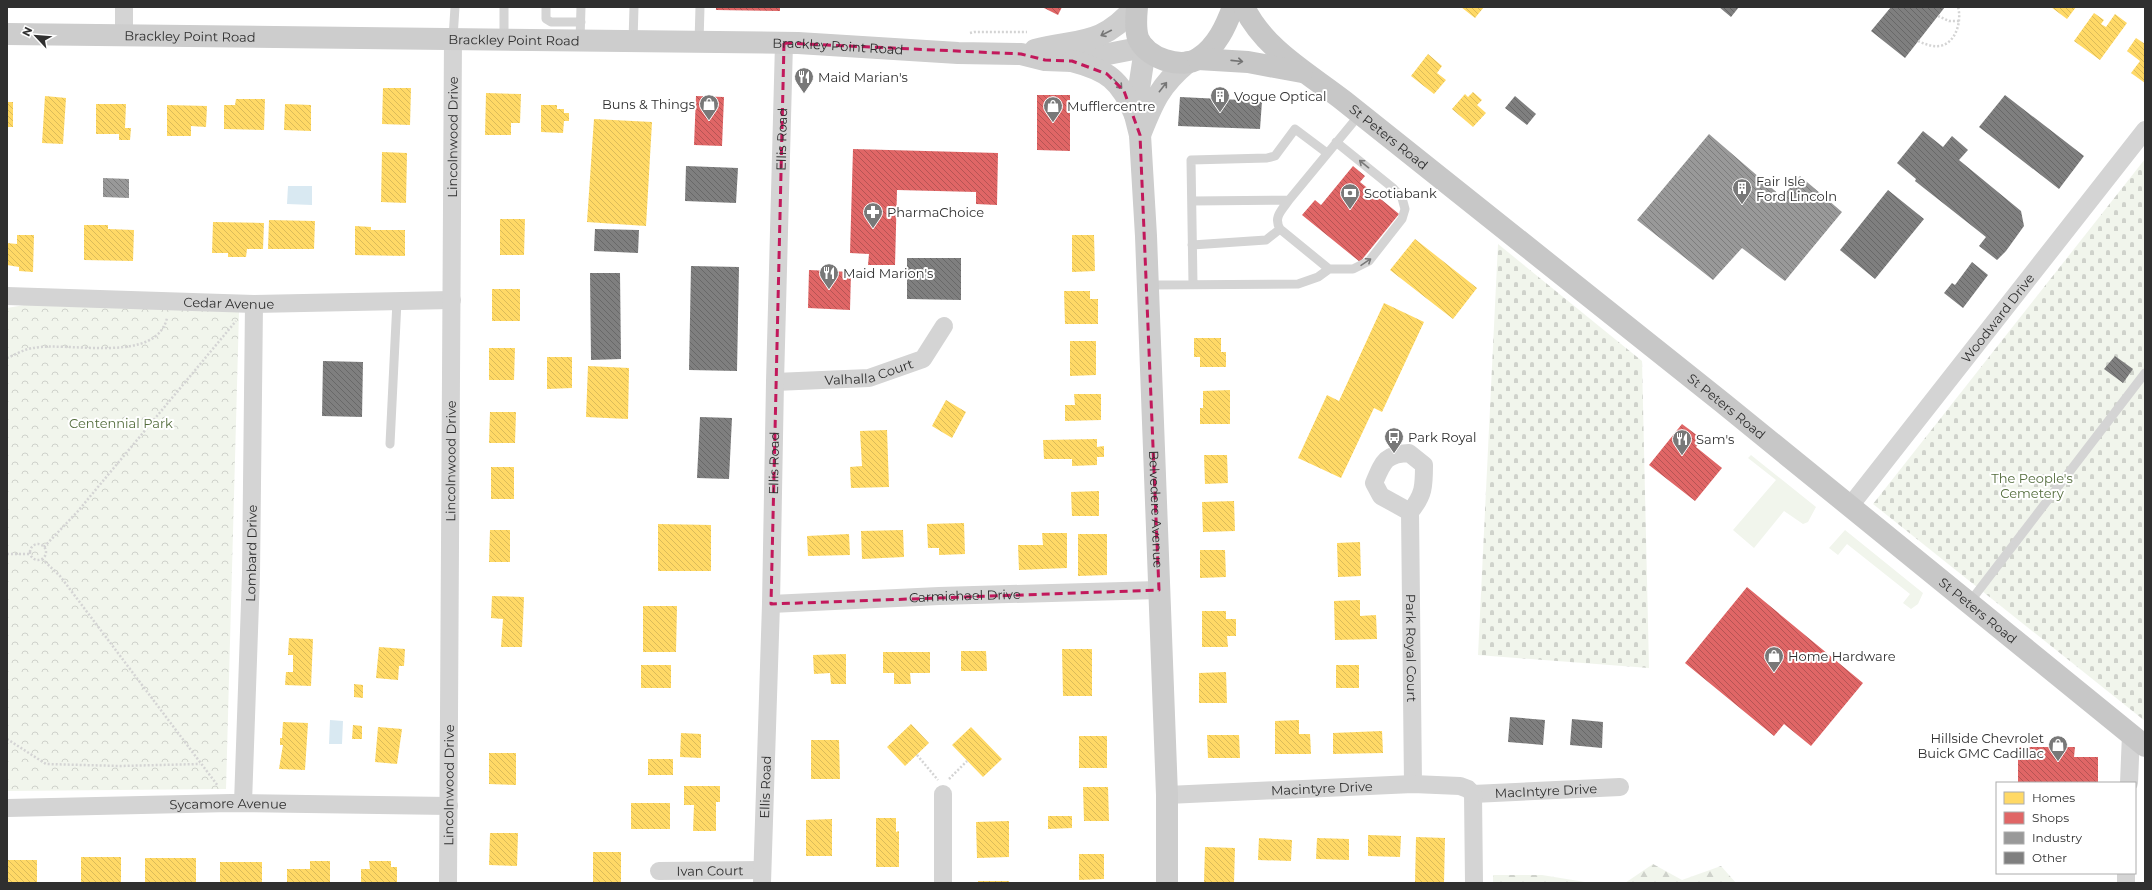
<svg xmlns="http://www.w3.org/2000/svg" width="2152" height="890" viewBox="0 0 2152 890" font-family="Montserrat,sans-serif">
	<defs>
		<pattern id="forest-firs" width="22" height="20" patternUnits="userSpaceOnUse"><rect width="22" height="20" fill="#f1f5ec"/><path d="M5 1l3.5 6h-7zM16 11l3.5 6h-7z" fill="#cfd2cb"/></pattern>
		<pattern id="cemetery-stones" width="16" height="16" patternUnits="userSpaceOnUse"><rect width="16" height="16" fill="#f1f5ec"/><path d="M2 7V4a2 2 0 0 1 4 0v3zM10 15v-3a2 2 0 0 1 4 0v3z" fill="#cfd2cb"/></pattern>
		<pattern id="park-crowns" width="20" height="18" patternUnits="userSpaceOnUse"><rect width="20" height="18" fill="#f1f5ec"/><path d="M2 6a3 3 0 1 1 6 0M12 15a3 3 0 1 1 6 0" fill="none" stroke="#cfd2cb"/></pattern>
		<pattern id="homes-back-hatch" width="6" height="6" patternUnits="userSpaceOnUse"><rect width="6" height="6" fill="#ffd966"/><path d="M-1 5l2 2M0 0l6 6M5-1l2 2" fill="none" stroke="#dbbb59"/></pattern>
		<pattern id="shops-back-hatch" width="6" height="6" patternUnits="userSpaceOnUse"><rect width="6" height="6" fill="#e06666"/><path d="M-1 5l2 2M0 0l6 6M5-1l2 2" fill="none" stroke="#b65454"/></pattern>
		<pattern id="industry-back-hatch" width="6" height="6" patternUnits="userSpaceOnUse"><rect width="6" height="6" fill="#999"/><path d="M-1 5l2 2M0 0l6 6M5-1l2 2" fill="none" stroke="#7d7d7d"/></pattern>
		<pattern id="building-back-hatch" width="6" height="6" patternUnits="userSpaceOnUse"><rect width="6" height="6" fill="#7f7f7f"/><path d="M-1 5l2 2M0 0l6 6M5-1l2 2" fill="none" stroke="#686868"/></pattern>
	</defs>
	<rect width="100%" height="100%" fill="#fff"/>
	<path fill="#f1f5ec" d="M1751 455 1816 507 1808 522 1803 524 1784 511 1754 548 1733 530 1776 480 1748 458Z
		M1845 530 1923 593 1918 604 1911 609 1903 603 1910 594 1847 544 1838 555 1829 548Z"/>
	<path fill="url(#forest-firs)" d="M1653 864 1682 880 1721 866 1736 883H1625Z
		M1493 875H1542L1591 883H1493Z"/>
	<path fill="url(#cemetery-stones)" d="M2145 159V721L1873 504Z
		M1498 244 1642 361 1649 668 1478 655Z"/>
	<path fill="url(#park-crowns)" d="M30 304 239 312 226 789 7 791V308Z"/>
	<path fill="#d9e9f2" d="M288 186H312V205L287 204Z
		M330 720 343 721 342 744H329Z"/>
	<path fill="url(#homes-back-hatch)" d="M1461 7H1484L1475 18Z
		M2051 7H2076L2067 19Z
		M2094 13 2104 20 2101 24 2106 27 2115 14 2127 23 2100 60 2074 41Z
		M2136 38 2145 44V83L2131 73 2140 61 2127 51Z
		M1428 54 1442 66 1437 73 1446 80 1434 94 1411 76Z
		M383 88H411L410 125 382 124Z
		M1473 92 1482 100 1477 105 1486 113 1473 127 1452 109 1465 94 1468 97Z
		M486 93 521 94 520 123H511V135H485Z
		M45 96 66 98 63 144 42 143Z
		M236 99H265L264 130 224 129V105H235Z
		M7 102H13V127H7Z
		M96 104H126L125 128H131L130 140H119V134H96Z
		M285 104 311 105V131L284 130Z
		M167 105 207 106 206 127 191 126V136H167Z
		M541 105H557V109H564V113H569V121H564L563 133 541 132Z
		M594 119 652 122 646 226 587 222Z
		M382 152 407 153 406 203 381 202Z
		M500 219H525L524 255H500Z
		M269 220 315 221 314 249H268Z
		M213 222 264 223 263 249H247L246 257H228V253H212Z
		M84 225H108V229L134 230 133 261 84 260Z
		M355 226 371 227V230H405V256L355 255Z
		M17 235H34L33 272 19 271V267L7 265V243L17 244Z
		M1072 235H1094L1095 271 1072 272Z
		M1415 239 1477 288 1453 319 1390 270Z
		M492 289H520V321H492Z
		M1064 291H1090V299H1098V324H1065Z
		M1384 303 1424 322 1382 412 1374 408 1341 478 1298 458 1327 395 1339 401Z
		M1194 338H1221V352H1226V367H1200V357H1194Z
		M1070 341H1096V375L1070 376Z
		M489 348H515L514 380H489Z
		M547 357H572V388L547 389Z
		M588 366 629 368 628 419 586 417Z
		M1230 390V424H1200V408H1203V391Z
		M1074 394H1101V420L1065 421V405H1075Z
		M946 400 966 412 952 438 932 426Z
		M490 412H516L515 443H489Z
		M887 430 889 487 851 488 850 467 862 466 860 431Z
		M1097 439V447L1104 446V457H1097V465L1072 466V459H1044L1043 440Z
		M1204 455H1227L1228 483 1205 484Z
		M491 467H514V499H491Z
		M1099 491V516H1072L1071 492Z
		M1234 501 1235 531 1203 532 1202 502Z
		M964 523 965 554 939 555V548H928L927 524Z
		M658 524 711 525V571H658Z
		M490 530H510V562H489Z
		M903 530 904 557 862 559 861 531Z
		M1042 533H1067V568L1019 570 1018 545H1043Z
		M849 534 850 555 808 556 807 536Z
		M1078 534H1107V575L1078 576Z
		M1360 542 1361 576 1338 577 1337 543Z
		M1200 550H1225L1226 577 1200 578Z
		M492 596 524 597 522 647H501L503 619 491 618Z
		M1360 600V616L1376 615 1377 639 1335 640 1334 601Z
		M643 606H677L676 652H643Z
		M1202 611H1226V619H1236V636H1227L1228 647H1202Z
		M289 638 313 639 311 686 285 685 286 672H293V655H288Z
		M379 647 405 649 404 666H399L398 680 376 678Z
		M1062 649H1092V696H1063Z
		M961 651H986L987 671H961Z
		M883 652H930V673H910L911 684H894V673H883Z
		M846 654V684H831L830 673 814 674 813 655Z
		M641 665H671V688H641Z
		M1336 665H1359V688H1336Z
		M1226 672 1227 703H1199V673Z
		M354 684 363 685V698L354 697Z
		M1299 720V734H1310L1311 754H1275V721Z
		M283 722 308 723 305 770 279 769 283 745H280V738H282Z
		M911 724 929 743 905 766 887 747Z
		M353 725 362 726V739H352Z
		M378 727 402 729 397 764 375 762Z
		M971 727 1002 759 983 777 952 745Z
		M1382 731 1383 753 1333 754V733Z
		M681 733 701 734V758L680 757Z
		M1207 735H1239L1240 758H1208Z
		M1079 736H1107V768H1079Z
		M811 740H839L840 779H811Z
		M489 753H516V785L489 784Z
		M648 759H673V775H648Z
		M684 786H720V802H716V831H693L694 805H684Z
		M1083 787H1108L1109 821H1084Z
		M631 803H670V829H631Z
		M1048 816H1072V828L1048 829Z
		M876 818H896V832L899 831V867H876Z
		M832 819V856H806V820Z
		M1009 821V857L977 858 976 822Z
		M490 833H518L517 866 489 865Z
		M1368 835 1401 836 1400 857 1368 856Z
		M1416 837 1445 838 1444 883H1415Z
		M1259 838 1292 840 1291 861 1258 860Z
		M1317 838 1349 839V860L1316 859Z
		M1205 847 1235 848 1234 883H1204Z
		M593 852H621V883H593Z
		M1079 854H1104V879L1079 880Z
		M81 857H121V883H81Z
		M145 858H196V882H145Z
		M7 860H37V883H7Z
		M310 861H330V883H287V869H310Z
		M369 861H391V867H397V883H361V869H370Z
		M220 862H262V883H220Z
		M978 881H1009V883H978Z"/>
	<path fill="url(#shops-back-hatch)" d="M716 7H780V11L716 10Z
		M1042 7H1062L1058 15Z
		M1037 95H1070V151L1037 150Z
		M696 96 724 97 722 146 694 145Z
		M853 149 998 153 997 205 976 204V192L897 190 895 265H868L869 254 850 253Z
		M1353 166 1365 176 1360 182 1399 214 1360 262 1302 215 1315 200 1321 205Z
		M809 270 851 272 850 310 808 308Z
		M1682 424 1702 439 1696 447 1722 468 1695 501 1649 465Z
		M1747 587 1863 683 1811 746 1784 724 1774 736 1685 663Z
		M2018 747H2075L2074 757H2098V783H2018Z"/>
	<path fill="url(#industry-back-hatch)" d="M1709 134 1782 197 1800 176 1842 212 1785 281 1742 248 1713 280 1637 220Z
		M103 178 129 179V198L103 197Z"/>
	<path fill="url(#building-back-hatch)" d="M1719 7H1739L1731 17Z
		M1891 7H1945L1905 58 1871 31Z
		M2005 95 2084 156 2059 189 1979 127Z
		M1515 96 1536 114 1527 125 1505 108Z
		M1180 97 1262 101 1260 129 1178 126Z
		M1923 131 1943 147 1952 136 1968 150 1959 160 2021 211 2024 226 2006 251 1997 260 1979 246 1986 237 1915 181 1916 179 1897 163Z
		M686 166 738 168 736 203 685 201Z
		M1888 190 1924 219 1875 279 1840 250Z
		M595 229 639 230 638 253 594 251Z
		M907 258H961V300L907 299Z
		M1972 262 1988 275 1963 308 1944 293 1952 283 1955 285Z
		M691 266 739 267 737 371 689 370Z
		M590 273H620L621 359 591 360Z
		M2115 356 2133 369 2123 383 2104 369Z
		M323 361 363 362 362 417 322 416Z
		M700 417 732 418 729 479 697 478Z
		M1510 717 1545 720 1543 745 1508 742Z
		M1572 719 1603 722 1602 748 1570 745Z"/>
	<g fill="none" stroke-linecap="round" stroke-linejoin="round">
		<path stroke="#d4d4d4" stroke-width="2.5" stroke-dasharray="2 2" stroke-linecap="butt" d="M1938 16 1949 21H1960
			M970 33 974 32H1027
			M1918 41C1925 44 1932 47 1940 46 1956 43 1962 21 1958 7
			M7 358C15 355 24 349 33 348 69 341 156 365 167 318
			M30 552a8 8 0 1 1 16 0a8 8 0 1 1-16 0Z
			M44 547 78 511 236 321
			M7 554H30
			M42 559 60 576 218 786
			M7 739 46 764 120 766 200 764
			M917 755 938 780
			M949 779 967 761"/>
		<path stroke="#d4d4d4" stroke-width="9" d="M546 7V19L551 22H581
			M453 38 455 7
			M504 39V7
			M580 40 581 7
			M633 41 634 7
			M699 42 700 7
			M1192 201 1289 200 1360 114
			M1280 229C1273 217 1282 210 1289 200
			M1192 245 1266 240 1280 229 1329 269
			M1193 284 1191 160 1267 158 1275 156 1295 129 1327 153
			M1148 285 1298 284 1318 277 1329 269H1353L1369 261 1402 219 1405 209 1402 198 1393 188 1336 142
			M390 444 397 301
			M1969 603 2145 373"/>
		<g stroke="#d4d4d4" stroke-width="18">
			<path d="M124 36V7"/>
			<path id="s1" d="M7 296 254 304 452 300"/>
			<path id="s2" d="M775 382 869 378 923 359 944 326"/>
			<path id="s3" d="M1850 506 2145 130"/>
			<path id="s4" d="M1410 512 1381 496 1374 483C1383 462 1385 454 1409 453L1424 465C1424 486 1424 495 1410 512L1413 784"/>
			<path id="s5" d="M771 604 939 596 1159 590"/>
			<path d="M2129 783 2131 734"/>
			<path d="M943 794V883"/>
			<path id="s6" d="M1473 794 1620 787"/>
			<path d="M1473 794 1474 883"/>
			<path id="s7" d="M1167 795 1413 784 1460 786 1468 789 1473 794"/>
			<path id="s8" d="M243 803 251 574 254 304"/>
			<path id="s9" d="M7 808 231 803 449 806"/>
			<path id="s10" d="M659 871 762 870"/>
			<path id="s11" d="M448 883 453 38"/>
			<path id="s12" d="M762 883 771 604 775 382 784 43"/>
			<path d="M2126 883V873"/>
		</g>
		<g stroke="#cdcdcd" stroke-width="22">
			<path id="s13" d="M7 34 798 43 958 53 1021 54 1045 60 1072 61 1144 47"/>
			<path id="s14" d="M1145 49 1135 115 1140 135 1146 236 1167 795V883"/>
			<path d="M1035 50C1079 39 1102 46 1135 7"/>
			<path d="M1072 61C1107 70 1121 80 1135 115"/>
			<path d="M1140 135C1153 102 1160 85 1188 62"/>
		</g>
		<g stroke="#c7c7c7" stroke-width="22">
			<path d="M1137 7C1136 17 1135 28 1138 38 1146 58 1181 70 1199 58 1217 46 1226 26 1233 7"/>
			<path id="s15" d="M1244 7C1264 49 1308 73 1344 101L1723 403 2145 746"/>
			<path d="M1198 59 1248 62 1302 72"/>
		</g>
	</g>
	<defs><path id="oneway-shaft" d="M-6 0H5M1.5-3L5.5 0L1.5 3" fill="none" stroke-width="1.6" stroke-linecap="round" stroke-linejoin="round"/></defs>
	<g stroke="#767676">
		<use href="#oneway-shaft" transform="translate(1106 33) rotate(153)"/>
		<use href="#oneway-shaft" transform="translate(1118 84) rotate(49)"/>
		<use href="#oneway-shaft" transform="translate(1163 87) rotate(-52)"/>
	</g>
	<use stroke="#737373" href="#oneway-shaft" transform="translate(1237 61) rotate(6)"/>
	<g stroke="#797979">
		<use href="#oneway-shaft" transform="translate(1364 164) rotate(-141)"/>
		<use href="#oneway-shaft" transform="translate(1366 262) rotate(-34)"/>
	</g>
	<path fill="none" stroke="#c2185b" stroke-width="3" stroke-dasharray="8 5" stroke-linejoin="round" d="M784 43 1021 54 1045 60 1072 61 1107 74 1124 91 1140 135 1159 590 771 604Z"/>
	<defs>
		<symbol id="restaurant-pin" viewBox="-11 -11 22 30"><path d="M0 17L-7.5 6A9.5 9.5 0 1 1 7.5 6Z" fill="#787878" stroke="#fff"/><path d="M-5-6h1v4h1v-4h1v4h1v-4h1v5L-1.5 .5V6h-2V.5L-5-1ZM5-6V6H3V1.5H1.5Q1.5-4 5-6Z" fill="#fff"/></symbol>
		<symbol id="building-pin" viewBox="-11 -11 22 30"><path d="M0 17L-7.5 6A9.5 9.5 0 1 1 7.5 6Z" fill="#787878" stroke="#fff"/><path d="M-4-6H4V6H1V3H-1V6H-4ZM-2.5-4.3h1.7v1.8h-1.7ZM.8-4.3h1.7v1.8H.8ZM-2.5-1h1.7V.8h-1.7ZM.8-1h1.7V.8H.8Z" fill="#fff"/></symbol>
		<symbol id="shop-pin" viewBox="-11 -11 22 30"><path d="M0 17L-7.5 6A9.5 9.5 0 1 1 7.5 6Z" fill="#787878" stroke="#fff"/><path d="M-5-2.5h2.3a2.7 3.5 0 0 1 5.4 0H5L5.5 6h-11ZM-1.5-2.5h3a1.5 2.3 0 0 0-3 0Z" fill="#fff"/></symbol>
		<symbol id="bank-pin" viewBox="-11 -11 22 30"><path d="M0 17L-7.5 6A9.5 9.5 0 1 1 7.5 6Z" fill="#787878" stroke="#fff"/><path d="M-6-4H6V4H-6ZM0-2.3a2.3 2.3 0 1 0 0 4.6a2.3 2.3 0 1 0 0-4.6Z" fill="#fff"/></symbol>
		<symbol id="pharmacy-pin" viewBox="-11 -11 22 30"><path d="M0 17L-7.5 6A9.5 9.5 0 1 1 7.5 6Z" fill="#787878" stroke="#fff"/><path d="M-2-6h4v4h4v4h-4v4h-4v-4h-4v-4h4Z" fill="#fff"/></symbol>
		<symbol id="bus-pin" viewBox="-11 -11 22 30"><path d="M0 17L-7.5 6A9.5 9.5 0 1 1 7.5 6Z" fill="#787878" stroke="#fff"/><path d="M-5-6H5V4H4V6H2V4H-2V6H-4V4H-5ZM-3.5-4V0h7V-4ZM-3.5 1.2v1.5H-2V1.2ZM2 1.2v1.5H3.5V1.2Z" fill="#fff"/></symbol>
	</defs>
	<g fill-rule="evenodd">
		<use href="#restaurant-pin" x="793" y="66" width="22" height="30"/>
		<use href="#building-pin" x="1209" y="85" width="22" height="30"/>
		<use href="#shop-pin" x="698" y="93" width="22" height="30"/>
		<use href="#shop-pin" x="1042" y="95" width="22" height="30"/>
		<use href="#building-pin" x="1731" y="177" width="22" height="30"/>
		<use href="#bank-pin" x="1339" y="182" width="22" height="30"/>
		<use href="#pharmacy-pin" x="862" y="201" width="22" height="30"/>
		<use href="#restaurant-pin" x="818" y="262" width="22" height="30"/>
		<use href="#bus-pin" x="1383" y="426" width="22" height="30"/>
		<use href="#restaurant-pin" x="1671" y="428" width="22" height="30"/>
		<use href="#shop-pin" x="1763" y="645" width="22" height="30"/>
		<use href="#shop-pin" x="2047" y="734" width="22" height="30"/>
	</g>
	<g text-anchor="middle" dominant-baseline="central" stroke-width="4" stroke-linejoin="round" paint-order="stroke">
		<g font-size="13" fill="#2f2f2f" stroke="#fff">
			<text stroke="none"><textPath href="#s13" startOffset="183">Brackley Point Road</textPath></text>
			<text stroke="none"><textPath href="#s13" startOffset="507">Brackley Point Road</textPath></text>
			<text stroke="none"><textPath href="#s13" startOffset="831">Brackley Point Road</textPath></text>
			<text stroke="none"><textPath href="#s11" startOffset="746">Lincolnwood Drive</textPath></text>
			<text stroke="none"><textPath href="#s15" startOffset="196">St Peters Road</textPath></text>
			<text stroke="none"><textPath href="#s12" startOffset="744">Ellis Road</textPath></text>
			<text stroke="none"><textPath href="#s1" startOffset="222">Cedar Avenue</textPath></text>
			<text stroke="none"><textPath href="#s3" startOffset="239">Woodward Drive</textPath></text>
			<text stroke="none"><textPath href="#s2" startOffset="95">Valhalla Court</textPath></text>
			<text stroke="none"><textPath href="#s15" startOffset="628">St Peters Road</textPath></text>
			<text stroke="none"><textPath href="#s11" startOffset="422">Lincolnwood Drive</textPath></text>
			<text stroke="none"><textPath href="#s12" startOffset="420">Ellis Road</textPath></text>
			<text stroke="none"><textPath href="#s14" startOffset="462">Belvedere Avenue</textPath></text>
			<text stroke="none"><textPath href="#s8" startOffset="250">Lombard Drive</textPath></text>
			<text stroke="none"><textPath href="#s5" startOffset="194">Carmichael Drive</textPath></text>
			<text stroke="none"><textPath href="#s15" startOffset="952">St Peters Road</textPath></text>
			<text stroke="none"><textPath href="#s4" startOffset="304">Park Royal Court</textPath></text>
			<text stroke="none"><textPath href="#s11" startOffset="98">Lincolnwood Drive</textPath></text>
			<text stroke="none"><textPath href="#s12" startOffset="96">Ellis Road</textPath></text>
			<text stroke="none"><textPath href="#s7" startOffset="155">Macintyre Drive</textPath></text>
			<text stroke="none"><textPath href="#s6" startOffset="73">MacIntyre Drive</textPath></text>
			<text stroke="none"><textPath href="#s9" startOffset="221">Sycamore Avenue</textPath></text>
			<text stroke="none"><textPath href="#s10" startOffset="51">Ivan Court</textPath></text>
		</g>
		<g font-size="13" fill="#2f2f2f" stroke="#fff" text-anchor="start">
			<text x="818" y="77">Maid Marian's</text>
			<text x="1234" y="96">Vogue Optical</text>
			<text x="695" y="104" text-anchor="end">Buns &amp; Things</text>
			<text x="1067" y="106">Mufflercentre</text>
			<text x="1756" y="181">Fair Isle<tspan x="1756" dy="15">Ford Lincoln</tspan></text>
			<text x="1364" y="193">Scotiabank</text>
			<text x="887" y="212">PharmaChoice</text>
			<text x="843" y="273">Maid Marion's</text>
			<text x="1408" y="437">Park Royal</text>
			<text x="1696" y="439">Sam's</text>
			<text x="1788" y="656">Home Hardware</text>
			<text x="2044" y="738" text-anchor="end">Hillside Chevrolet<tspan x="2044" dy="15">Buick GMC Cadillac</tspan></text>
		</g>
		<g font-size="13" fill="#536c3c" stroke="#fff">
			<text x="121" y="423">Centennial Park</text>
			<text x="2032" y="478">The People's<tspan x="2032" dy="15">Cemetery</tspan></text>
		</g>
	</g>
	<rect width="2152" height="890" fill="none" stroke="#2f2f2f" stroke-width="16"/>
	<rect x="1996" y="782" width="140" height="92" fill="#ffffff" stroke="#acacac"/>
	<rect x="2004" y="792" width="20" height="12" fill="#ffd966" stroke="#acacac"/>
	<text x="2032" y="802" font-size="12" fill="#2f2f2f">Homes</text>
	<rect x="2004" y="812" width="20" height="12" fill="#e06666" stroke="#acacac"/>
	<text x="2032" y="822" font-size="12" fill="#2f2f2f">Shops</text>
	<rect x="2004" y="832" width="20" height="12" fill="#999999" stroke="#acacac"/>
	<text x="2032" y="842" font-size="12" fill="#2f2f2f">Industry</text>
	<rect x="2004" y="852" width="20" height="12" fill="#7f7f7f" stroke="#acacac"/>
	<text x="2032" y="862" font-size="12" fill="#2f2f2f">Other</text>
	<g transform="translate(36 36) rotate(296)" stroke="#ffffff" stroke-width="3" paint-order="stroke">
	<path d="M0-3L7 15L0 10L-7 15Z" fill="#2f2f2f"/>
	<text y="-6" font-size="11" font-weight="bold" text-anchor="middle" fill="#2f2f2f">N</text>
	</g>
</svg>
